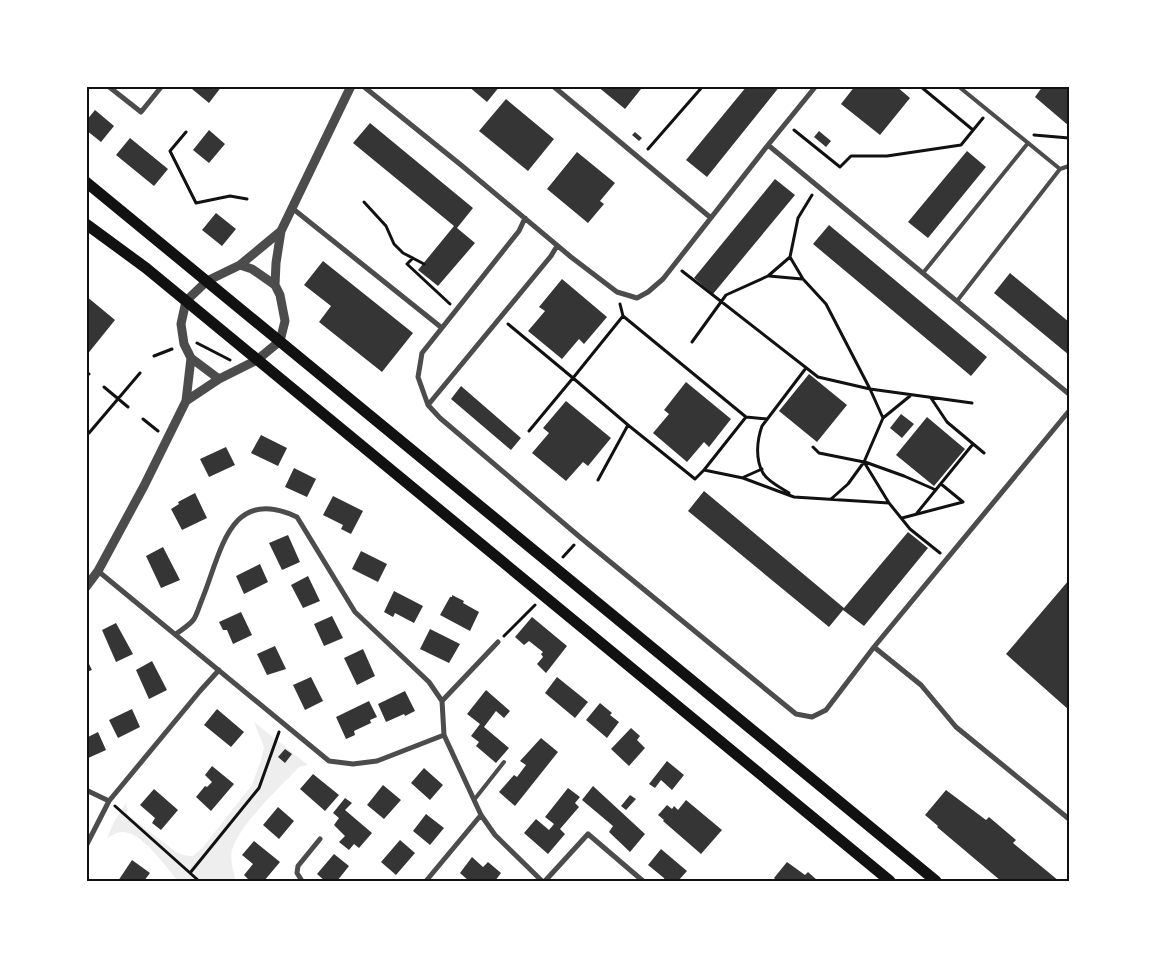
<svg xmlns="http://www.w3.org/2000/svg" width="1155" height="967" viewBox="0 0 1155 967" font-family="'Archivo Narrow',sans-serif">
	<rect width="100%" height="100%" fill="#fff"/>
	<path fill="#eee" d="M254 722 308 765 299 767C280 787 243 821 233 847 229 858 233 870 236 881H178C166 867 141 831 122 832 117 832 111 836 107 838L114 822 126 803 128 815 176 852 183 855 193 856 203 847 252 785 261 760 264 747Z"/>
	<path fill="#353535" d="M194 86H222L209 103 192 89Z
		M468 86H500L487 102Z
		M597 86H638L641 89 625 109Z
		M747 86H780L707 177 686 160Z
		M855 86H896L910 98 880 135 841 104Z
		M1043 86H1069V126L1035 97Z
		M506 99 554 139 528 171 479 131Z
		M95 110 114 126 101 142 86 130V121Z
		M370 123 473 208 457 228 475 243 438 286 418 270 454 226 353 143Z
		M209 130 225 144 209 163 193 150Z
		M819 131 831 141 826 147 814 137Z
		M635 132 642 138 639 141 632 135Z
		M130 138 168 169 154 186 116 155Z
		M967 151 986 167 928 238 908 222Z
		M577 152 615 183 600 201 604 204 588 223 547 189Z
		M775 179 795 195 713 294 694 278Z
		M216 213 236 229 222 246 202 230Z
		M829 225 987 357 971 376 813 244Z
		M323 261 413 333 382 372 319 322 331 306 304 285Z
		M1010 273 1069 322V355L994 293Z
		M562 279 607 317 584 344 579 339 562 359 528 331 545 311 539 307Z
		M86 296 115 320 86 356Z
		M809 374 847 405 817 442 779 411Z
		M686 382 731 419 709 447 704 442 687 462 653 433 669 414 664 410Z
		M461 386 521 438 511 450 451 399Z
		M566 401 611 438 588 466 583 462 566 481 532 453 549 433 543 428Z
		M901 414 914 424 902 438 890 428Z
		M927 417 965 449 934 486 896 455Z
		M261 435 287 448 278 466 251 453Z
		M226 447 235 465 209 477 200 459Z
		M294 468 316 479 307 497 285 487Z
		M704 491 844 608 908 532 928 548 864 626 843 610 829 627 688 511Z
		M195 493 207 518 182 530 171 509 179 504 178 502Z
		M333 496 363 511 351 534 341 529 343 525 323 515Z
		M288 535 300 562 282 570 269 543Z
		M163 547 180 580 161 588 146 556Z
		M361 551 387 564 378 582 352 569Z
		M260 564 268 582 244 594 236 576Z
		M308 576 320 601 303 608 291 585Z
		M1069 580V710L1006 654Z
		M394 591 423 606 414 623 395 613 393 617 384 612Z
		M452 595 464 601 463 603 479 612 470 631 440 615 450 597H452Z
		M241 612 252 635 233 644 227 630H223L219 622Z
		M332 616 343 638 324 646 314 624Z
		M532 617 567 646 546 673 537 664 543 657 541 654 543 652 529 641 524 645 515 637Z
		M116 623 133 654 116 662 102 630Z
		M430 629 460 644 449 663 420 649Z
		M275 646 286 669 267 675 257 654Z
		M363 649 375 676 357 685 344 658Z
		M86 658 92 670 86 672Z
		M152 661 167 690 149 699 136 670Z
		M311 677 323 701 305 710 293 685Z
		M557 677 588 702 575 718 545 693Z
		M486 690 510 711 504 718 496 711 484 727 509 748 496 763 476 746 479 742 471 736 480 724 467 714Z
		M405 691 415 711 405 716 404 714 386 722 378 704Z
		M369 701 377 717 370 720 371 723 354 731 355 735 346 739 336 717Z
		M600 703 612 713 610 715 619 722 607 738 586 720Z
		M132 709 140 727 118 738 109 720Z
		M217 709 244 732 231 747 204 725Z
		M631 728 640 736 637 740 645 748 629 766 611 749Z
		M98 732 106 750 86 759V738Z
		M541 738 558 752 515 806 499 792 514 775 517 777 526 765 520 761Z
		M285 749 292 754 285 763 278 757Z
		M667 761 684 775 672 790 661 780 655 788 649 784Z
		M212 766 234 784 211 811 196 797 205 786 207 787 212 782 205 775Z
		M424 768 443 785 430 800 411 783Z
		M313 774 339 795 325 811 300 789Z
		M383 785 401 800 384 819 367 805Z
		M593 786 645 834 630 852 609 832 613 826 582 800Z
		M568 788 580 797 575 803 579 807 560 829 565 834 548 854 524 833 536 819 549 830 554 824 545 817Z
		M154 789 178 810 161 830 152 823 155 818 140 805Z
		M946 790 986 820 989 817 1016 840 1013 843 1059 881H1001L937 827 938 826 925 815Z
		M630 795 636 799 626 810 621 806Z
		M345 798 352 803 345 810 372 833 359 848 354 844 349 850 339 842 345 836 334 825 339 818 333 813Z
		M686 800 722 830 701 854 663 821 664 820 658 815 667 805 672 809 674 806 678 810Z
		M278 807 294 821 279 839 263 825Z
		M426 814 444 828 430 845 413 831Z
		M400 840 415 853 396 875 381 862Z
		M254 841 280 862 264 881H250L244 875 253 864 242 855Z
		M661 849 687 871 678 881H665L664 878 648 865Z
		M334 854 349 866 337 881H325L317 874Z
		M472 857 483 867 488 862 501 873 495 881H469L460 873Z
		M132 860 150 873 144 881H118Z
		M787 862 805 875 808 872 817 880 777 881 774 878Z"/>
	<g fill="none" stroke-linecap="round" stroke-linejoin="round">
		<path stroke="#111" stroke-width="3" d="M920 86 973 130
			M794 130 840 167 851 156H887L961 145 983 118
			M186 132 170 151 196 203 230 196 247 199
			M1034 135 1069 138
			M648 149 703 86
			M812 195 798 218 790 257 803 279 826 304 870 389 883 418
			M364 202 386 226 394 244 403 253 424 264
			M413 258 407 264 450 304
			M682 271 818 377 870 389 972 403
			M769 276 802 279
			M623 316 746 417 704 470
			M508 324 573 378 623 316 620 304
			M692 342 726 295 768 276 790 257
			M197 343 230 360
			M154 356 172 349
			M86 372 89 374
			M104 387 128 407
			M931 398 947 422 984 453
			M746 417 767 419
			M143 419 158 431
			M529 431 573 378 628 425
			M89 433 140 373
			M813 447 819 453 864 462 889 503
			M865 462 904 476 936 490
			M744 477 762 469
			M598 480 628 425 695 479 704 470 743 478 794 497 889 503 910 529 940 553
			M789 493C781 488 767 481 763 473 755 459 757 440 762 426L806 368
			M831 499 848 484 864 462 883 418 910 396
			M917 513 973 444
			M902 518 963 502 941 484
			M563 557 574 545
			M504 636 535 605
			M115 806 199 881
			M190 873 259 788 279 732"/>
		<path stroke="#4c4c4c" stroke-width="4" d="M958 86 1060 169
			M923 273 1028 143
			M957 301 1060 169 1069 166
			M474 800 504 762"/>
		<path stroke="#4c4c4c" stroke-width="5" d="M108 86 141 112 162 86
			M363 86 461 165 571 257 617 292 637 298 648 292 663 279 768 145 816 86
			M553 86 711 218
			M768 145 1069 394
			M292 208 442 328
			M525 218 519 231 422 353 418 377 428 405 440 418 581 538 796 714 812 717 826 710 874 647 1069 411
			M428 405 551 256 557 246
			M98 571 329 761 353 764 377 761 444 735
			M176 634C181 630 190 625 194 619 197 614 199 607 201 602 221 555 228 484 297 517L355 612 429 682 442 701 444 735 481 815 495 835 542 881
			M874 647 921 685 956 727 1069 819
			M442 701 498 642
			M86 790 109 801
			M86 846 109 801 200 691 219 670
			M302 881 297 873 298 866 320 839
			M426 881 481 815
			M545 881 588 834 643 881"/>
		<path stroke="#4c4c4c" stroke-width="9" d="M240 265 252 269 275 285
			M219 379 191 358 184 344 181 324 186 301 207 281 240 265 281 231
			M186 401 219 379 257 360 280 341 285 321 280 295 275 285 276 263 281 231 351 86
			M86 587 98 571 144 486 186 401 191 358"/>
		<path stroke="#111" stroke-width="11" d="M86 182 936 881
			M86 224 146 268 890 881"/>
	</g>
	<rect width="1155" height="967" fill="none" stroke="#ffffff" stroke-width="175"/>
	<rect x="88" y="88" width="980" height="792" fill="none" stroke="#111" stroke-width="2"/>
</svg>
